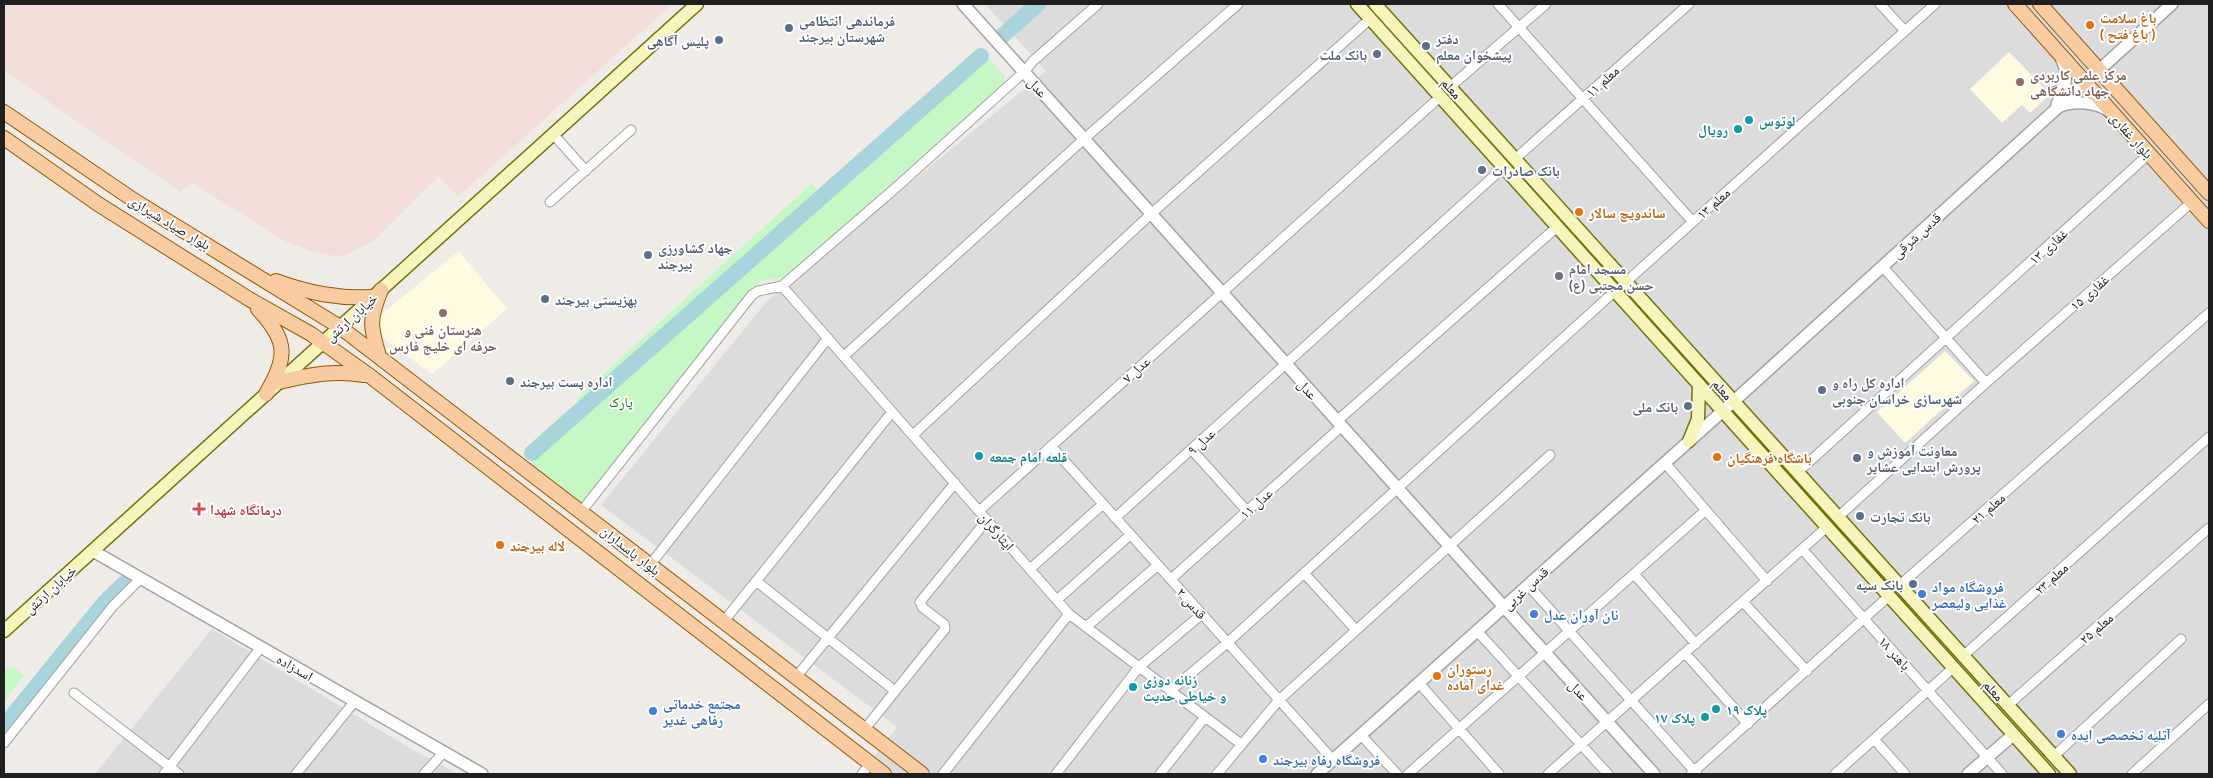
<svg xmlns="http://www.w3.org/2000/svg" width="2213" height="778" viewBox="0 0 2213 778" font-family="Lato,'Noto Naskh Arabic',sans-serif">
	<rect width="100%" height="100%" fill="#efebe6"/>
	<path fill="#dddcdc" d="M985 4H2209V774H861L897 727 601 505 767 301 1046 71Z
		M212 629 413 750 458 774H95Z"/>
	<path fill="#fefbe0" d="M2009 52 2050 94 2030 113 2022 105 2002 123 1970 89Z
		M459 251 507 309 432 374 383 338 378 330 379 316Z
		M1945 351 1974 381 1905 443 1877 412Z"/>
	<path fill="#f1ded9" d="M4 4H672L458 197 439 176 375 240 341 257 313 252 286 242 193 183 180 192 4 71Z"/>
	<path fill="#c5f8c4" d="M982 52 1005 76 1004 83 787 277 760 281 581 503 530 464 590 411 577 398 811 184 819 191Z
		M13 667 24 675 4 701V670Z"/>
	<g fill="none" stroke-linecap="round" stroke-linejoin="round">
		<path stroke="#a8d4dc" stroke-width="16" d="M1000 38 1038 4
			M532 453 981 56
			M4 726 105 602 125 583"/>
		<defs>
			<path id="minor" d="M1498 4 1693 222
				M1880 4 1905 31
				M1450 87 1546 4
				M553 134 586 171
				M1515 159 1689 4
				M550 202 631 130
				M1882 266 1986 383
				M1626 282 1935 4
				M782 286 1069 614 1241 744
				M844 356 1084 139 1238 4
				M1337 421 1557 227
				M913 435 1151 214 1370 19
				M1051 446 1333 760
				M1192 450 1247 511
				M1665 463 1767 581
				M1798 472 2149 154
				M979 511 1440 97
				M581 512 752 295 758 291 782 286 900 184 1024 72 1033 61 1098 4
				M1838 517 1986 383 2192 202
				M1115 518 1504 167
				M1802 549 2002 774
				M650 565 828 338
				M1030 569 1103 504
				M1304 573 1356 630
				M1634 574 1696 644
				M1171 579 1342 426
				M756 581 895 691
				M1528 585 1697 774
				M1900 585 2209 313
				M1057 600 1130 535
				M1743 602 1807 671
				M724 621 892 412
				M1086 627 1158 565
				M1477 631 1608 774
				M1685 653 1748 724
				M1963 656 2209 437
				M796 677 955 483
				M1419 683 1499 774
				M1170 691 1227 643 1615 291
				M74 693 179 774
				M2008 705 2209 528
				M864 730 945 629 944 624 923 608 920 602 987 520
				M1361 735 1397 774
				M1874 739 1905 774
				M4 743 113 606 141 578
				M2054 756 2181 639
				M164 774 261 647
				M296 774 355 701
				M424 774 444 752
				M862 774 870 764
				M943 774 1069 614
				M1056 774 1139 667 1202 614
				M1160 774 1205 717
				M1217 774 1279 700 1550 455
				M1408 774 1706 510
				M1548 774 1827 527
				M1691 774 1889 596
				M1835 774 1953 668
				M2132 774 2209 704"/>
			<path id="tertiary" d="M963 4 1654 774
				M2057 104C2066 91 2069 72 2061 58
				M2058 107C2073 100 2098 102 2110 112
				M93 551 482 774
				M1317 774 1734 401 2172 4
				M1968 774 2013 735"/>
			<path id="secondary" d="M1357 4 2049 774
				M1375 4 2070 774
				M1689 441 1698 419 1699 385
				M4 631 697 4"/>
			<path id="primary" d="M2015 4 2209 221
				M2040 4 2209 193
				M4 112 135 201 340 327 922 774
				M4 138 98 204 249 299 311 334 370 376 884 774
				M276 281C309 293 338 299 373 297
				M258 309C289 342 287 357 266 394
				M379 356C370 326 369 319 381 290
				M279 382C308 375 334 370 364 375"/>
		</defs>
		<use href="#minor" stroke="#a3a3a3" stroke-width="11"/>
		<use href="#tertiary" stroke="#a3a3a3" stroke-width="14"/>
		<use href="#secondary" stroke="#717309" stroke-width="15"/>
		<use href="#primary" stroke="#955805" stroke-width="16"/>
		<use href="#minor" stroke="#fff" stroke-width="9"/>
		<use href="#tertiary" stroke="#fff" stroke-width="11"/>
		<use href="#secondary" stroke="#f7f5bc" stroke-width="12"/>
		<use href="#primary" stroke="#f9cba1" stroke-width="14"/>
	</g>
	<g fill="#e8710a" stroke="#fff" stroke-width="2">
		<circle cx="2090" cy="25" r="5"/>
		<circle cx="1579" cy="212" r="5"/>
		<circle cx="1717" cy="457" r="5"/>
		<circle cx="500" cy="545" r="5"/>
		<circle cx="1437" cy="676" r="5"/>
	</g>
	<g fill="#5c6f8a" stroke="#fff" stroke-width="2">
		<circle cx="789" cy="28" r="5"/>
		<circle cx="719" cy="40" r="5"/>
		<circle cx="1426" cy="46" r="5"/>
		<circle cx="1377" cy="54" r="5"/>
		<circle cx="1482" cy="170" r="5"/>
		<circle cx="648" cy="255" r="5"/>
		<circle cx="545" cy="299" r="5"/>
		<circle cx="510" cy="381" r="5"/>
		<circle cx="1822" cy="390" r="5"/>
		<circle cx="1688" cy="406" r="5"/>
		<circle cx="1857" cy="458" r="5"/>
		<circle cx="1860" cy="516" r="5"/>
		<circle cx="1913" cy="584" r="5"/>
	</g>
	<g fill="#8d6e63" stroke="#fff" stroke-width="2">
		<circle cx="2020" cy="82" r="5"/>
		<circle cx="443" cy="313" r="5"/>
	</g>
	<g fill="#0f9aa8" stroke="#fff" stroke-width="2">
		<circle cx="1749" cy="120" r="5"/>
		<circle cx="1738" cy="129" r="5"/>
		<circle cx="979" cy="456" r="5"/>
		<circle cx="1133" cy="687" r="5"/>
		<circle cx="1716" cy="709" r="5"/>
		<circle cx="1705" cy="717" r="5"/>
	</g>
	<circle fill="#6b7280" stroke="#fff" stroke-width="2" cx="1559" cy="276" r="5"/>
	<path fill="#e0444e" stroke="#fff" stroke-width="2" d="M196.5 501.5h5v5h5v5h-5v5h-5v-5h-5v-5h5z"/>
	<g fill="#3f7fe0" stroke="#fff" stroke-width="2">
		<circle cx="1922" cy="594" r="5"/>
		<circle cx="1534" cy="614" r="5"/>
		<circle cx="653" cy="711" r="5"/>
		<circle cx="2061" cy="734" r="5"/>
		<circle cx="1263" cy="759" r="5"/>
	</g>
	<g text-anchor="middle" dominant-baseline="central" stroke-width="4" stroke-linejoin="round" paint-order="stroke">
		<g font-size="14" font-weight="bold" fill="#c56008" stroke="#fff" text-anchor="start">
			<text x="2100" y="17">باغ سلامت<tspan x="2100" dy="16">( باغ فتح )</tspan></text>
			<text x="1589" y="212">ساندویچ سالار</text>
			<text x="1727" y="457">باشگاه فرهنگیان</text>
			<text x="510" y="545">لاله بیرجند</text>
			<text x="1447" y="668">رستوران<tspan x="1447" dy="16">غدای آماده</tspan></text>
		</g>
		<g font-size="14" font-weight="bold" fill="#4e5e75" stroke="#fff" text-anchor="start">
			<text x="799" y="20">فرماندهی انتظامی<tspan x="799" dy="16">شهرستان بیرجند</tspan></text>
			<text x="1436" y="38">دفتر<tspan x="1436" dy="16">پیشخوان معلم</tspan></text>
			<text x="709" y="40" text-anchor="end">پلیس آگاهی</text>
			<text x="1367" y="54" text-anchor="end">بانک ملت</text>
			<text x="1492" y="170">بانک صادرات</text>
			<text x="658" y="247">جهاد کشاورزی<tspan x="658" dy="16">بیرجند</tspan></text>
			<text x="555" y="299">بهزیستی بیرجند</text>
			<text x="520" y="381">اداره پست بیرجند</text>
			<text x="1832" y="382">اداره کل راه و<tspan x="1832" dy="16">شهرسازی خراسان جنوبی</tspan></text>
			<text x="1678" y="406" text-anchor="end">بانک ملی</text>
			<text x="1867" y="450">معاونت آموزش و<tspan x="1867" dy="16">پرورش ابتدایی عشایر</tspan></text>
			<text x="1870" y="516">بانک تجارت</text>
			<text x="1903" y="584" text-anchor="end">بانک سپه</text>
		</g>
		<g font-size="14" font-weight="bold" fill="#785e54" stroke="#fff" text-anchor="start">
			<text x="2030" y="74">مرکز علمی کاربردی<tspan x="2030" dy="16">جهاد دانشگاهی</tspan></text>
			<text x="443" y="329" text-anchor="middle">هنرستان فنی و<tspan x="443" dy="16">حرفه ای خلیج فارس</tspan></text>
		</g>
		<g font-size="14" fill="#1f1f1f" stroke="#fff">
			<text transform="translate(1602 81) rotate(-42)">معلم ۱۱</text>
			<text transform="translate(1038 87) rotate(48)">عدل</text>
			<text transform="translate(1452 88) rotate(48)">معلم</text>
			<text transform="translate(2132 135) rotate(48)">بلوار غفاری</text>
			<text transform="translate(1713 203) rotate(-42)">معلم ۱۳</text>
			<text transform="translate(170 222) rotate(31)">بلوار صیاد شیرازی</text>
			<text transform="translate(1916 235) rotate(-42)">قدس شرقی</text>
			<text transform="translate(2048 246) rotate(-42)">غفاری ۱۳</text>
			<text transform="translate(2089 292) rotate(-41)">غفاری ۱۵</text>
			<text transform="translate(351 317) rotate(-42)">خیابان ارتش</text>
			<text transform="translate(1136 369) rotate(-42)">عدل ۷</text>
			<text transform="translate(1308 389) rotate(48)">عدل</text>
			<text transform="translate(1723 389) rotate(48)">معلم</text>
			<text transform="translate(1201 441) rotate(-42)">عدل ۹</text>
			<text transform="translate(1256 503) rotate(-42)">عدل ۱۱</text>
			<text transform="translate(1988 508) rotate(-41)">معلم ۲۱</text>
			<text transform="translate(997 531) rotate(49)">ایثارگران</text>
			<text transform="translate(631 550) rotate(38)">بلوار پاسداران</text>
			<text transform="translate(2051 578) rotate(-42)">معلم ۲۳</text>
			<text transform="translate(1525 588) rotate(-42)">قدس غربی</text>
			<text transform="translate(50 589) rotate(-42)">خیابان ارتش</text>
			<text transform="translate(1192 603) rotate(48)">قدس ۲</text>
			<text transform="translate(2096 628) rotate(-41)">معلم ۲۵</text>
			<text transform="translate(1895 653) rotate(48)">باهنر ۱۸</text>
			<text transform="translate(295 667) rotate(30)">اسدزاده</text>
			<text transform="translate(1579 690) rotate(48)">عدل</text>
			<text transform="translate(1994 690) rotate(48)">معلم</text>
		</g>
		<g font-size="14" font-weight="bold" fill="#0d838f" stroke="#fff" text-anchor="start">
			<text x="1759" y="120">لوتوس</text>
			<text x="1728" y="129" text-anchor="end">رویال</text>
			<text x="989" y="456">قلعه امام جمعه</text>
			<text x="1143" y="679">زنانه دوزی<tspan x="1143" dy="16">و خیاطی حدیث</tspan></text>
			<text x="1726" y="709">پلاک ۱۹</text>
			<text x="1695" y="717" text-anchor="end">پلاک ۱۷</text>
		</g>
		<g font-size="14" font-weight="bold" fill="#5b616d" stroke="#fff" text-anchor="start">
			<text x="1569" y="268">مسجد امام<tspan x="1569" dy="16">حسن مجتبی (ع)</tspan></text>
		</g>
		<g font-size="14" fill="#107b0f" stroke="#fff">
			<text x="621" y="401">پارک</text>
		</g>
		<g font-size="14" font-weight="bold" fill="#be3a42" stroke="#fff" text-anchor="start">
			<text x="210" y="509">درمانگاه شهدا</text>
		</g>
		<g font-size="14" font-weight="bold" fill="#366cbe" stroke="#fff" text-anchor="start">
			<text x="1932" y="586">فروشگاه مواد<tspan x="1932" dy="16">غذایی ولیعصر</tspan></text>
			<text x="1544" y="614">نان آوران عدل</text>
			<text x="663" y="703">مجتمع خدماتی<tspan x="663" dy="16">رفاهی غدیر</tspan></text>
			<text x="2071" y="734">آتلیه تخصصی ایده</text>
			<text x="1273" y="759">فروشگاه رفاه بیرجند</text>
		</g>
	</g>
	<rect width="2213" height="778" fill="none" stroke="#1f1f1f" stroke-width="10"/>
</svg>
